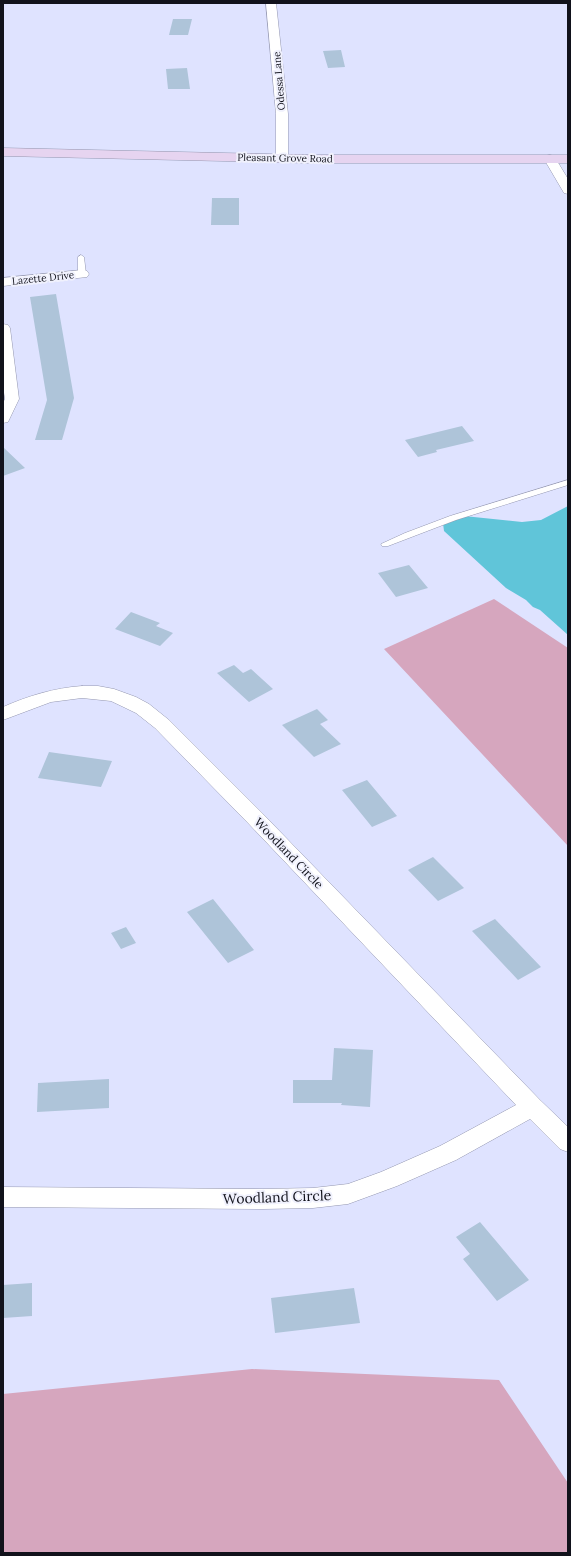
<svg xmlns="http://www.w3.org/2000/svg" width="571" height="1556" viewBox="0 0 571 1556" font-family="Lora,serif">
	<rect width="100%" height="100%" fill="#dfe3ff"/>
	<path fill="#d6a6be" d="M494 599 568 648V846L384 649Z
		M252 1369 499 1380 568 1483V1553H3V1394Z"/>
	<path fill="#60c5d9" d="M568 506V635L540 610 533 607 526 600 506 588 444 531 443 523 464 516 522 522 541 520Z"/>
	<path fill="#aec4d9" d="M173 19H192L188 35H169Z
		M341 50 345 67 328 68 323 51Z
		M187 68 190 89H168L166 69Z
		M212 198H239V225H211Z
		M56 294 74 398 62 440H35L47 400 30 297Z
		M462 426 474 441 436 450 437 452 418 457 405 440Z
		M3 447 25 468 3 476Z
		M409 565 428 588 396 597 378 573Z
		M131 612 160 623 156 626 173 633 160 646 115 629Z
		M234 665 243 673 251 669 273 689 249 702 217 673Z
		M317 709 328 720 320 724 341 744 314 757 282 725Z
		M49 752 112 761 101 787 38 778Z
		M367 780 397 816 372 827 342 790Z
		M433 857 464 888 438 901 408 870Z
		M213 899 254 950 228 963 187 912Z
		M495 919 541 967 518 980 472 931Z
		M126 927 136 943 121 949 111 933Z
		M334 1048 373 1050 370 1107 341 1105 342 1103H293V1080H332Z
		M109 1079V1108L37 1112 38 1083Z
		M480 1222 529 1280 497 1301 463 1259 470 1254 456 1237Z
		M32 1283V1316L3 1318V1285Z
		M354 1288 360 1323 275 1333 271 1298Z"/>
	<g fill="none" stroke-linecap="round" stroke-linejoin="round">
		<defs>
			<path id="lane" d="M81 255 84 257 86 274 82 276 78 274V257Z
				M568 480V485L456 520 388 546H382L381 544 405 533 450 516Z"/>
			<path id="street" d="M266 3H276L288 114V158L286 161H278L276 158V114Z
				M550 155 554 156 568 179V194L564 193 544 159 546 156Z
				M82 270 87 271 89 274 87 277 3 286V278Z
				M3 324 8 325 10 328 19 399 8 422 3 423V403L5 399 3 386Z
				M82 686H98L114 689 136 697 149 704 169 720 262 813 540 1100 568 1127V1152L560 1149 530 1119 456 1160 397 1186 348 1204 313 1208 263 1209 3 1207V1187L263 1189 313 1188 348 1184 381 1172 440 1146 516 1105 248 823 155 728 136 713 111 701 82 698 51 702 3 720V707C28 696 54 688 82 686Z"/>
			<path id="secondary" d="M3 148 311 155H568V163H311L3 156Z"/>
		</defs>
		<use href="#lane" stroke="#9497b0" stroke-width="1"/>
		<use href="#street" stroke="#9497b0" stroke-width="1"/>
		<use href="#secondary" stroke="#9497b0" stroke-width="1"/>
		<use href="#lane" fill="#fff" fill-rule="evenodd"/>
		<use href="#street" fill="#fff" fill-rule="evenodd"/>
		<use href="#secondary" fill="#e6d4f0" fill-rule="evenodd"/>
	</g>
	<g text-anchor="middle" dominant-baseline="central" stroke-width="4" stroke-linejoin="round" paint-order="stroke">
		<g font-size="10" fill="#11121b" stroke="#f0f1fd">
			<text transform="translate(279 81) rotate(-95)">Odessa Lane</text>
			<text transform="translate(285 158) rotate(1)">Pleasant Grove Road</text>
			<text transform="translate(43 278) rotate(-6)">Lazette Drive</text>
		</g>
		<g font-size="12" fill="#11121b" stroke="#f0f1fd">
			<text transform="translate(289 853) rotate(46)">Woodland Circle</text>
		</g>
		<g font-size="14" fill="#11121b" stroke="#f0f1fd">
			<text transform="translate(277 1197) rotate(-2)">Woodland Circle</text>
		</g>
	</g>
	<rect width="571" height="1556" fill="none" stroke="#11121b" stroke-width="8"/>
</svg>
